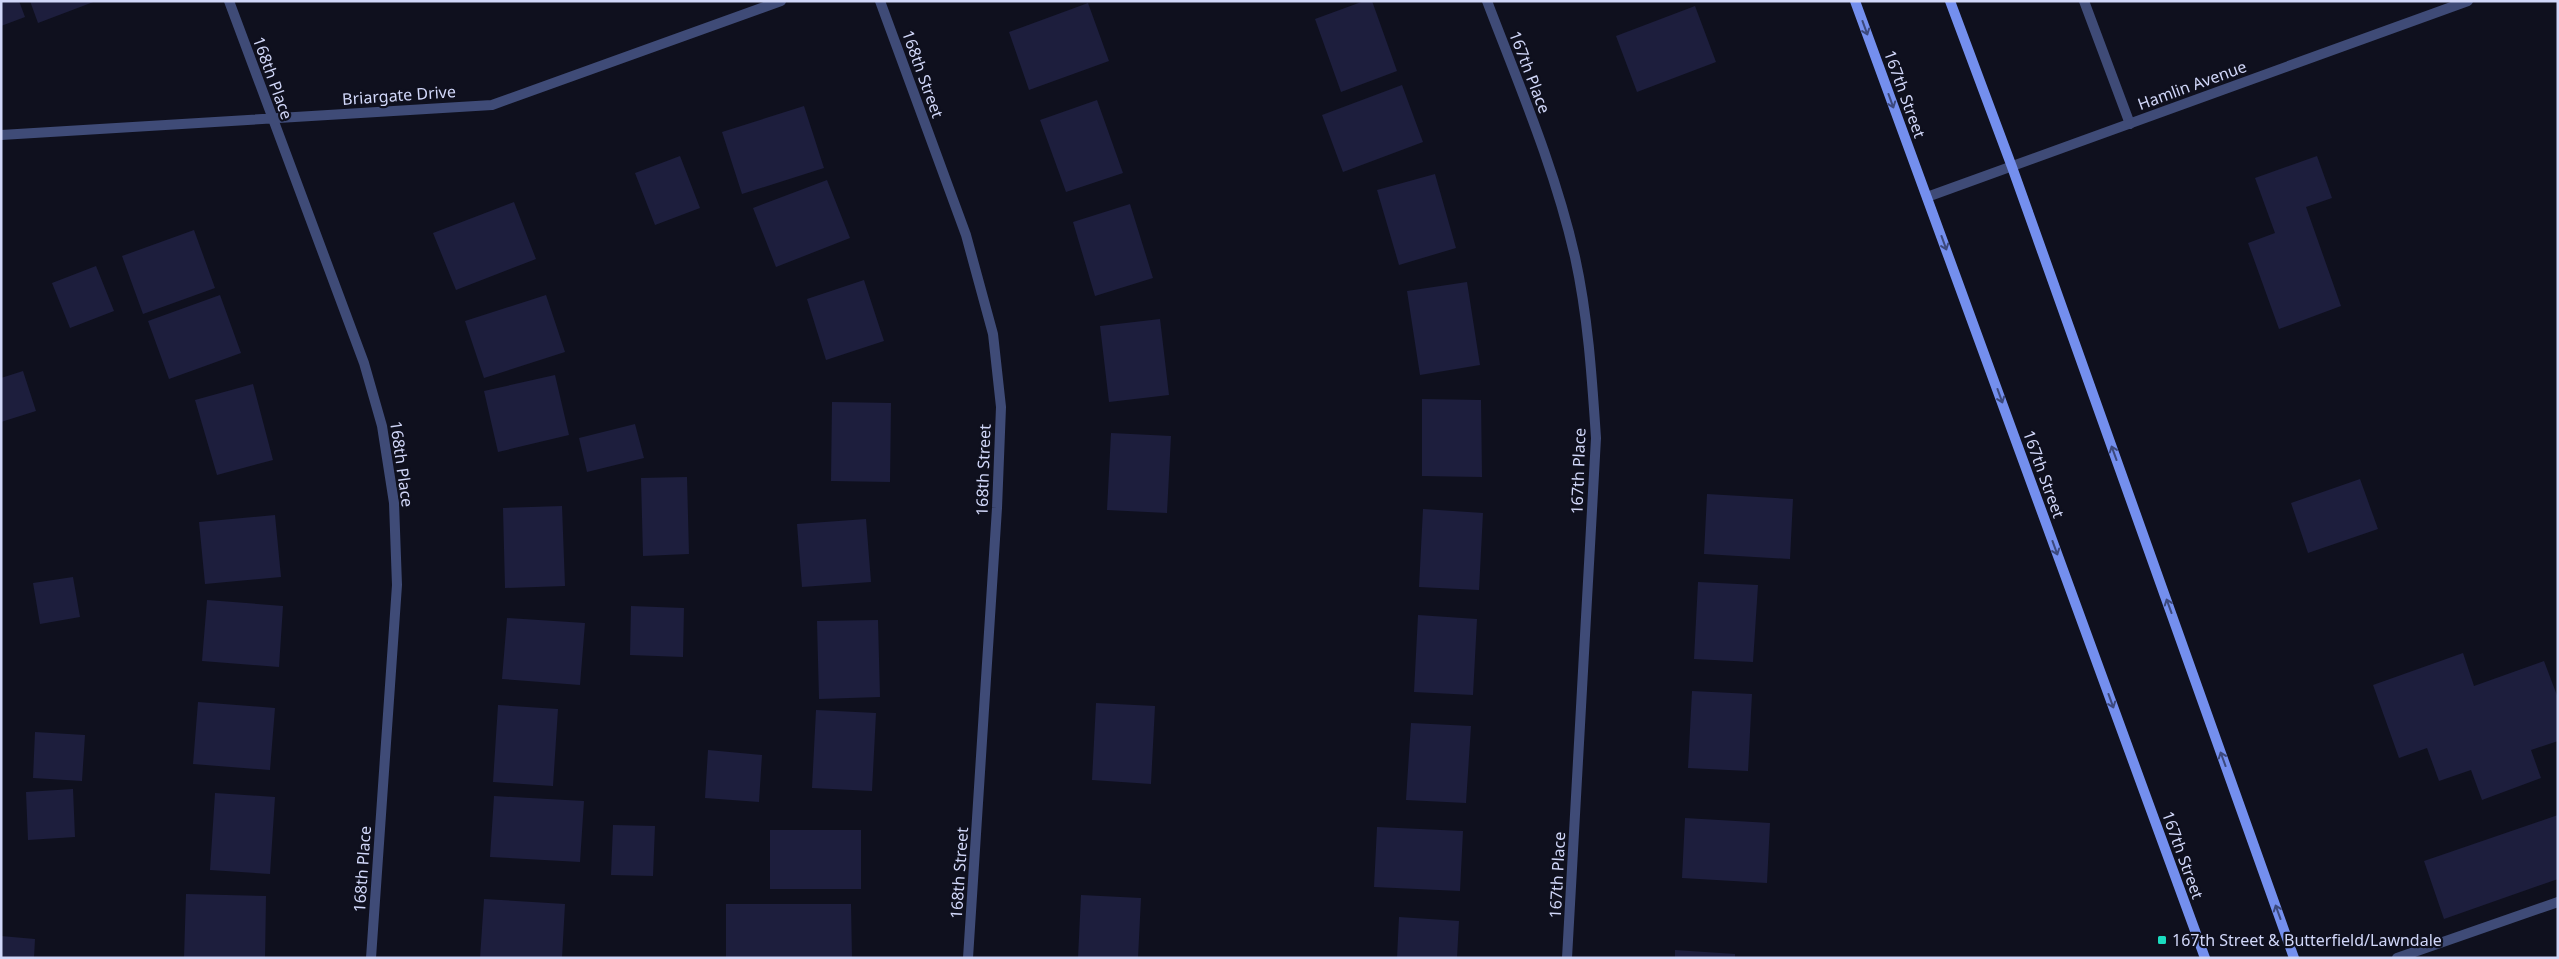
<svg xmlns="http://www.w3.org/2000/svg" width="2559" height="959" viewBox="0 0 2559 959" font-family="'Noto Sans',sans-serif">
	<rect width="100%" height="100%" fill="#0f101e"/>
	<path fill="#1d1e3d" d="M1 1H19L25 17 1 26Z
		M30 1H96L38 23Z
		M1364 1H1372L1397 71 1341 92 1315 19Z
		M1088 3 1109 61 1029 90 1009 32Z
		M1695 6 1716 62 1637 92 1616 36Z
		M1402 85 1423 142 1343 172 1322 115Z
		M1097 100 1123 173 1066 192 1040 120Z
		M804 106 824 168 742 194 722 132Z
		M680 156 700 208 655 225 635 173Z
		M2317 156 2332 198 2306 207 2341 306 2279 329 2248 243 2275 233 2255 178Z
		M1435 174 1456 248 1399 265 1377 190Z
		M827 180 850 238 776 267 753 208Z
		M514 202 536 259 456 290 433 233Z
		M1130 204 1153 278 1095 296 1073 222Z
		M194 230 215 288 143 314 122 256Z
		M96 266 114 311 70 328 52 283Z
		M864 280 884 341 826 360 807 299Z
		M1467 282 1480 365 1420 375 1407 291Z
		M220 295 241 353 169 379 148 321Z
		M546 295 565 352 484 378 465 321Z
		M1160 319 1169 395 1109 402 1100 326Z
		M23 371 36 411 1 422V378Z
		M555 375 569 435 498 452 484 391Z
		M253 384 273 460 217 475 195 400Z
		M1422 399 1481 400 1482 477 1422 476Z
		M832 402 891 403 890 482 831 481Z
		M635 424 644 458 587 472 579 438Z
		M1111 433 1171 436 1167 513 1107 510Z
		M687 477 689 554 643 556 641 478Z
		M2360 479 2378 529 2308 553 2291 503Z
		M1707 494 1793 499 1790 559 1704 554Z
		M562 506 565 586 505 588 503 508Z
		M1423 509 1483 513 1479 590 1419 587Z
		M275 515 281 577 205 584 199 522Z
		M866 519 871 582 802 587 797 524Z
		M73 577 80 617 40 624 33 583Z
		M1698 582 1758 585 1753 662 1694 659Z
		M207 600 283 606 279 667 202 661Z
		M631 606 684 608 683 657 630 655Z
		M1418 615 1477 619 1473 695 1414 692Z
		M507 618 585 623 580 685 502 679Z
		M878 620 880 697 819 699 817 621Z
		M2463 653 2474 686 2544 661 2558 698V741L2531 750 2541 778 2482 800 2471 770 2439 781 2427 748 2399 758 2373 685Z
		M1692 691 1752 694 1748 771 1688 768Z
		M198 702 275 708 270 770 193 764Z
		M1096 703 1155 706 1151 784 1092 780Z
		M498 705 558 709 553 786 493 782Z
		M816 710 876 713 872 791 812 788Z
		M1411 723 1471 726 1466 803 1406 800Z
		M35 732 85 735 82 781 33 778Z
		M708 750 762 755 759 802 705 798Z
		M73 789 75 837 28 840 26 792Z
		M215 793 275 797 270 874 210 870Z
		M494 796 584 801 580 862 490 857Z
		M2558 815V879L2444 919 2424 861Z
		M1685 818 1770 823 1767 883 1682 878Z
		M613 825 655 826 653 876 611 875Z
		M1377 827 1463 831 1460 891 1374 887Z
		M770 830H861V889H770Z
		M186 894 266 896 265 958H184Z
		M1081 895 1141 898 1138 958H1078Z
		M484 899 565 904 562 958H480Z
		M726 904H851L852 958H726Z
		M1399 917 1459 921 1457 958H1397Z
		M1 936 35 939 34 958H1Z
		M1675 950 1735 954V958H1675Z"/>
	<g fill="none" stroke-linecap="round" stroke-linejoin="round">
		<path stroke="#3f4b77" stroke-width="10" d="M2084 1 2130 124
			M2397 958 2558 902"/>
		<path stroke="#3f4b77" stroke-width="10" d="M229 1 364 363 382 426 394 503 397 585 371 958
			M880 1 966 235 993 334 1001 407 997 508 968 958
			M1487 1C1519 85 1555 169 1575 257 1588 316 1592 378 1596 438L1567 958
			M1 135 492 105 781 1
			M1927 197 2468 1"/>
		<path stroke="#748fee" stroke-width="10" d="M1855 1 2205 958
			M1950 1 2012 167 2294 958"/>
	</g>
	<defs><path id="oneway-shaft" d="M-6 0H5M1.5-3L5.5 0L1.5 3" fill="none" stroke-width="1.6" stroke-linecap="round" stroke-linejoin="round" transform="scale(1.25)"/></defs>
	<g stroke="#3c497c">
		<use href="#oneway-shaft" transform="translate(1865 28) rotate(70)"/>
		<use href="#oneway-shaft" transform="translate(1891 101) rotate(70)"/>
		<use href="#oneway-shaft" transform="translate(1944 243) rotate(70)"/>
		<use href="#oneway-shaft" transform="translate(2000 396) rotate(70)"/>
		<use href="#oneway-shaft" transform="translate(2114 453) rotate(-110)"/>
		<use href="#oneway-shaft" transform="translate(2055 548) rotate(70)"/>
		<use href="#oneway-shaft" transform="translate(2169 606) rotate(-110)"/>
		<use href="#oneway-shaft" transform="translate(2111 701) rotate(70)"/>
		<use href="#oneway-shaft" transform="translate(2223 759) rotate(-110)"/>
		<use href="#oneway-shaft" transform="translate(2278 912) rotate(-110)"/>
	</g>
	<rect fill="#1bdcc0" stroke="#0f101e" stroke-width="2" x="2157" y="935" width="10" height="10" rx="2.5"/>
	<g text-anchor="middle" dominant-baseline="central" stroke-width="4.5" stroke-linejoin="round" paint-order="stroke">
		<g font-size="16" fill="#d1d7f9" stroke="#0f101e">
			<text transform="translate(1530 72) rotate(69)">167th Place</text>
			<text transform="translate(923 74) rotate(70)">168th Street</text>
			<text transform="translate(273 78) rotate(70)">168th Place</text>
			<text transform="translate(2192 85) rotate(-20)">Hamlin Avenue</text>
			<text transform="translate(1905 94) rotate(70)">167th Street</text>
			<text transform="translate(399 95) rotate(-4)">Briargate Drive</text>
			<text transform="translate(402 464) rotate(82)">168th Place</text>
			<text transform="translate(983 470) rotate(-88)">168th Street</text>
			<text transform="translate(1578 471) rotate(-88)">167th Place</text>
			<text transform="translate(2044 474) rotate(70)">167th Street</text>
			<text transform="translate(2183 855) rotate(70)">167th Street</text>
			<text transform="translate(362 869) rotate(-86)">168th Place</text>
			<text transform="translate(959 873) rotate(-86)">168th Street</text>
			<text transform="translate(1557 875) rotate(-87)">167th Place</text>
		</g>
		<g font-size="16" fill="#d1d7f9" stroke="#0f101e" text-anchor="start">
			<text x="2172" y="940">167th Street &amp; Butterfield/Lawndale</text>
		</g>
	</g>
	<rect width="2559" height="959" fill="none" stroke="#d1d7f9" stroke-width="5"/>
</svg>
